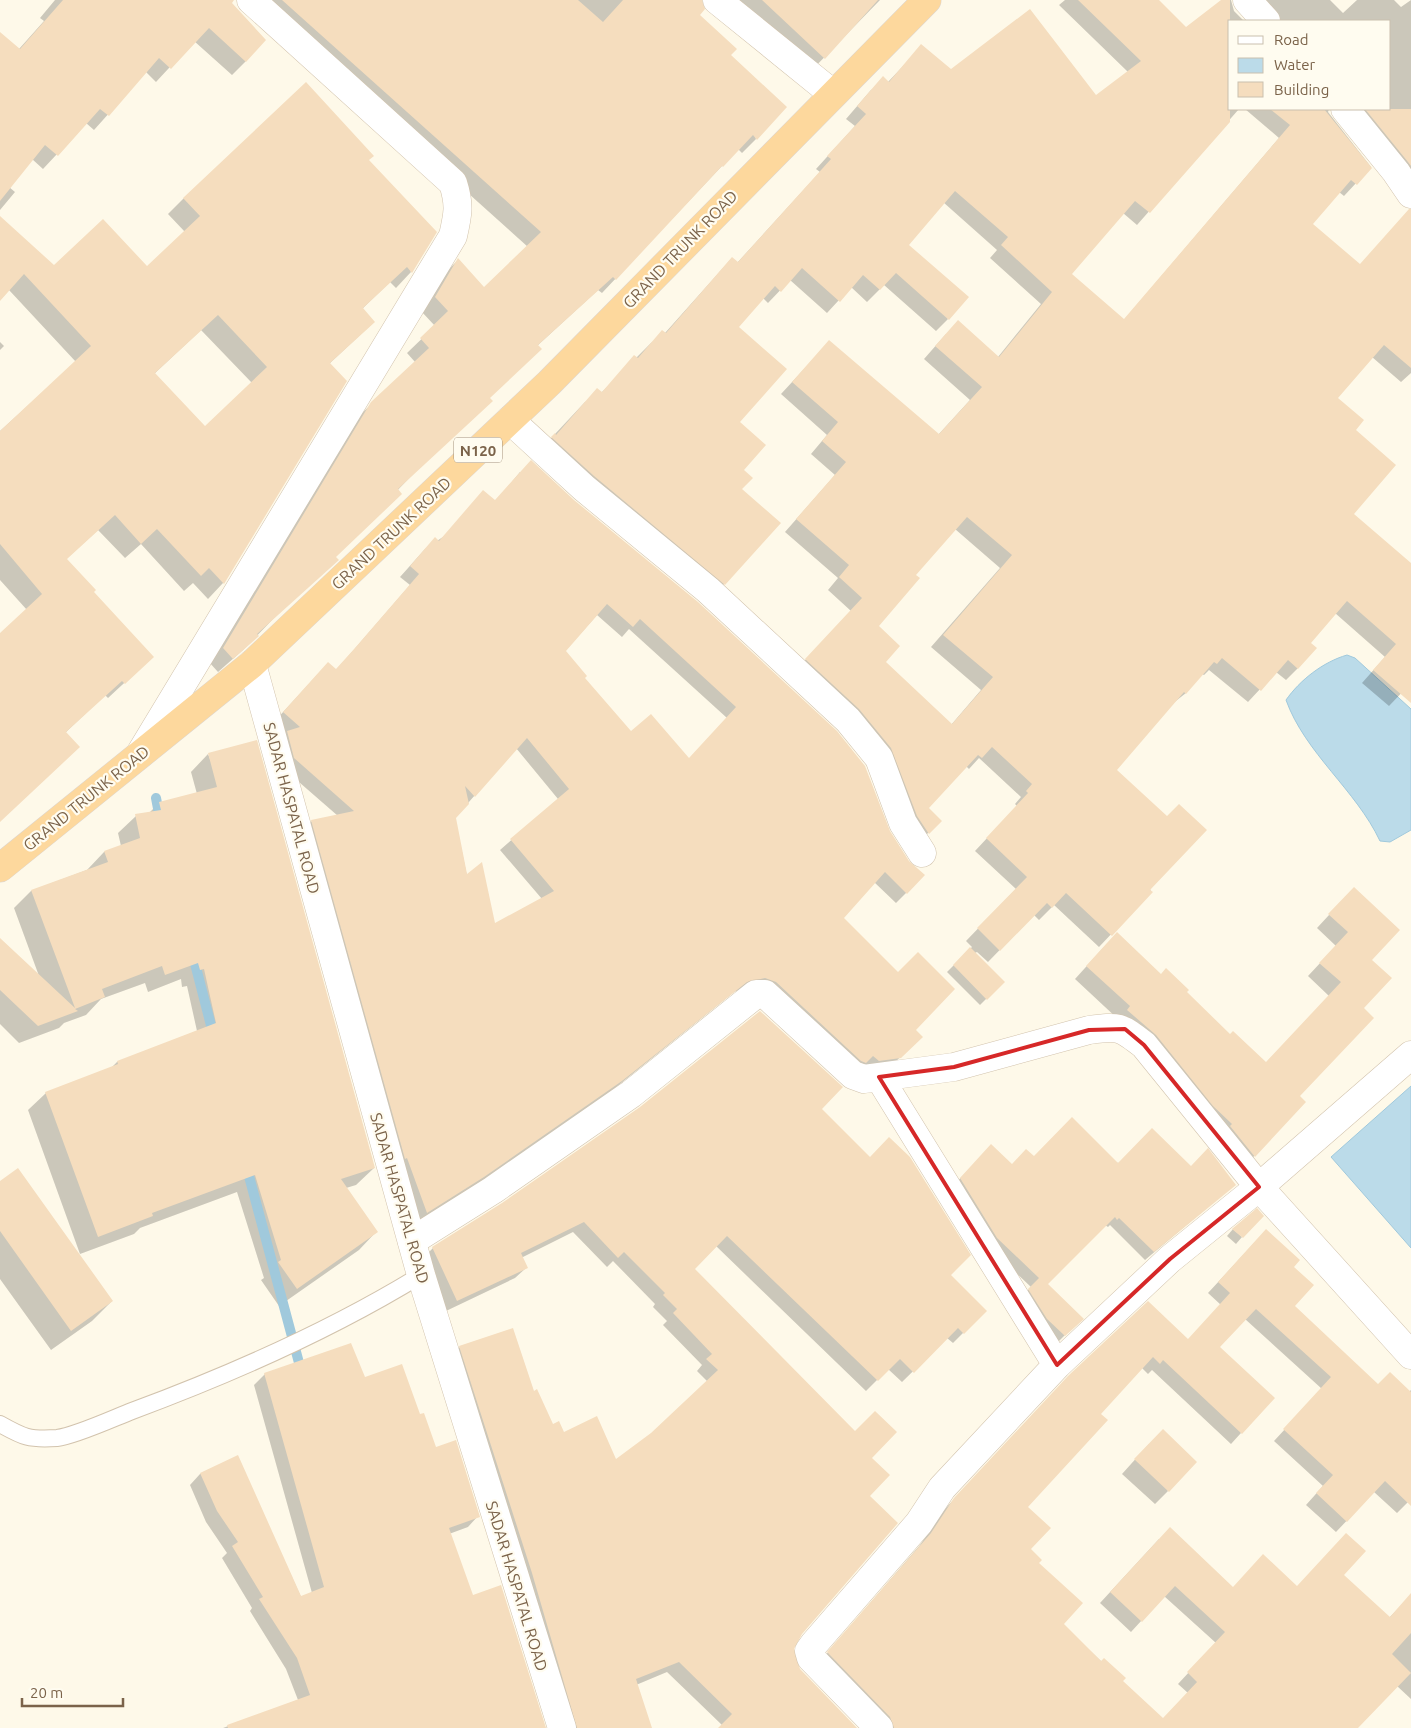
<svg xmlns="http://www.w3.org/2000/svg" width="1411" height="1728" viewBox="0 0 1411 1728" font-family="Ubuntu,sans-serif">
	<rect width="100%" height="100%" fill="#fef9e9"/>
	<path fill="#bbdbe9" stroke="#a0c9dc" d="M1347 655 1355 658 1411 709V830L1390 842 1380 841C1356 790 1305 753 1286 700 1300 680 1323 662 1347 655Z
		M1411 1086V1248L1331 1157Z"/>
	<path fill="#0003" fill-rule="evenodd" d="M55 0H228L246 61 232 75 194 41 156 82 146 72 94 130 86 123 43 169 32 159 9 187 15 192 0 210V34L19 49 44 21 40 18Z
		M253 0H701L698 15 729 55 756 139 742 153 738 149 602 293 598 290 537 346 243 650 218 672 209 662 357 418 415 362 407 353 435 326 421 311 444 274 458 260 484 288 528 247Z
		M732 0H880L810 72Z
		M1065 0H1157L1186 28 1223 0H1231L1234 11 1244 21H1230V109H1239L1137 225 1123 213 1070 274 1124 320 1279 138 1245 109H1329L1328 112 1371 167 1344 196 1339 192 1311 224 1360 265 1411 210V373L1401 382 1372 357 1337 398 1354 430 1352 514 1411 565V683L1389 706 1362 683 1385 657 1335 613 1309 643 1298 668 1286 680 1276 672 1248 702 1209 670 1204 675 1202 674 1186 693 1172 704 1115 770 1151 892 1099 947 1054 905 1039 920 1034 915 988 962 977 952 975 953 1003 982 980 1005 947 972 972 947 966 941 1016 889 975 851 1017 806 1015 804 1021 797 979 758 969 769 966 766 927 808 940 821 916 845 879 760 794 672 851 611 828 590 838 578 785 532 835 475 811 454 827 435 781 394 829 342 938 435 970 400 924 359 946 334 998 357 1041 304 990 258 997 250 943 202 907 245 948 319 936 331 884 285 867 302 851 287 827 313 790 280 768 303 763 298 738 327V422L743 470 724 584 712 596 540 450 585 402 601 393 651 343 665 333 732 258 737 263 820 172 816 169 855 126 846 119 871 90 888 82 922 46 951 71 1095 97 1128 72 1059 5ZM955 529 1000 568 931 647 981 690 951 725 884 662 877 626 914 575Z
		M1243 0H1330L1343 13 1357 0H1394L1401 7 1411 0V199L1342 109H1390V21H1264Z
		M368 160 411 272 396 288 390 282 362 309 374 322 329 364 346 381 223 583 208 599 193 583 184 591 141 544 125 558 98 530 66 559 92 592 136 672 108 698 105 695 65 733 0 821V635L27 610 0 580V431L76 362 9 290 0 300V218L54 266 147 268 185 232 168 214 184 198ZM201 330 252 383 205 428 154 374Z
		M0 342 4 346 0 350Z
		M520 472 889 832 908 862 924 875 896 903 874 882 842 918 914 1030 921 1037 889 1068 868 1071 744 988 734 992 610 1092 473 1187 417 1222 302 831 312 821 338 816 284 769 277 743 286 734 273 723 318 674 336 670 345 660 410 585 400 577 425 549 495 502ZM597 615 622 637 629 629 727 718 689 759 631 733 584 678 565 651ZM516 748 558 799 500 850 542 899 494 925 467 876 455 818Z
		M208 754 374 1168 356 1185 346 1188 376 1232 359 1250 279 1306 261 1280 264 1278 237 1192 140 1228 134 1234 80 1254 28 1110 46 1093 111 1068 117 1062 197 1031 187 986 182 987 181 979 148 992 145 983 101 999 86 1015 64 1023 59 1028 19 1043 0 1024V939L39 976 14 908 31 891 87 870 104 852 121 846 118 833 136 816 149 813 159 803 197 794 191 772Z
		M1341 902 1370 960 1362 1008 1299 1096 1305 1102 1242 1169 1119 1020 1075 979 1104 947 1161 975 1185 992 1230 1035 1265 1064 1329 996 1308 976 1336 946 1317 928Z
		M820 1109 949 1275 985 1311 953 1343 947 1338 902 1382 888 1369 866 1391 716 1246 693 1269 870 1458 868 1496 792 1649 799 1670 855 1728H720L722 1725 667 1672 636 1685 651 1728H565L449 1357 460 1347 533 1392 552 1426 616 1460 652 1434 708 1382 697 1371 702 1365 663 1325 667 1321 653 1307 655 1304 613 1261 607 1267 573 1232 521 1258 526 1268 515 1278 446 1311 422 1259 433 1248Z
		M991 1146 1012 1165 1034 1158 1191 1167 1234 1185 1145 1260 1110 1225 1108 1227 1105 1225 1046 1284 1073 1327 1056 1344 1021 1298 1031 1287 989 1247 952 1187Z
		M0 1182 112 1301 92 1321 51 1350 0 1279Z
		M1233 1229 1242 1237 1236 1244 1227 1236Z
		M1256 1241 1292 1267 1294 1306 1378 1386 1409 1392 1411 1390V1499L1397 1513 1374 1492 1336 1532 1306 1505 1323 1486 1274 1441 1322 1389 1245 1319 1218 1347 1241 1433 1231 1444 1152 1370 1148 1374 1142 1368 1099 1414 1026 1507 1029 1550 1037 1563 1062 1624 1163 1720 1188 1693 1178 1684 1216 1643 1164 1596 1131 1632 1100 1603 1159 1539 1232 1588 1297 1587 1342 1575 1389 1618 1411 1595V1699L1397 1686 1357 1728H880L818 1664 920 1545 944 1510 1058 1388 1188 1340 1221 1305 1208 1293Z
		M265 1374 364 1378 419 1416 436 1449 478 1516 468 1527 449 1534 472 1597 544 1728H223L298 1700 286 1669 250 1611 252 1608 222 1558 227 1553 206 1522 190 1485 200 1474 237 1457 301 1597 312 1593 254 1385Z
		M1149 1444 1168 1491 1155 1504 1122 1474Z"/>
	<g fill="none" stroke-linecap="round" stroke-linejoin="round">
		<path stroke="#a0c9dc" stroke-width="10" d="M156 798 161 824
			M192 952 214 1037
			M246 1165 302 1374"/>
	</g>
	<path fill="#f5ddbe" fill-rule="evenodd" d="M63 0H234L232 3 266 40 246 62 209 28 171 69 159 58 109 116 100 109 58 156 45 145 0 201V32L20 49Z
		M282 0H578L603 22 623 0H702L705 9 700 15 737 49 731 55 787 107 757 140 753 135 723 167 722 166 616 280 613 277 538 345 542 349 490 398 493 401 398 489 402 494 336 557 339 560 257 634 259 636 233 659 223 648 371 402 429 348 420 338 448 311 435 297 458 258 484 287 541 232Z
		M762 0H878L825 59Z
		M1078 0H1159L1186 27 1221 0H1230V122L1150 213 1135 201 1072 274 1124 319 1290 125 1270 109H1324L1372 168 1357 185 1351 180 1313 224 1360 264 1409 209H1411V368L1384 345 1338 398 1364 420 1356 430 1396 465 1354 514 1411 563V703L1373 670 1396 644 1347 601 1311 643 1317 648 1298 669 1288 660 1261 691 1222 658 1217 664 1214 662 1186 694 1184 692 1117 770 1167 816 1179 804 1207 830 1150 890 1153 892 1112 936 1066 893 1052 908 1047 903 1000 951 977 928 1027 877 986 838 1028 793 1026 791 1032 784 992 747 982 758 978 755 929 808 942 821 929 834 917 816 891 748 859 709 805 659 862 598 839 577 849 565 796 519 846 462 822 441 838 422 792 382 829 340 939 434 982 387 935 346 958 320 999 357 1052 292 1001 245 1008 237 955 191 909 245 969 297 949 320 896 273 880 290 863 275 840 302 802 268 781 292 775 286 739 327 787 369 740 422 766 445 744 470 753 478 742 489 781 523 725 585 594 476 551 437 555 433 556 435 597 388 602 392 634 355 638 358 662 330 666 333 732 257 738 262 831 159 827 156 866 114 857 106 883 76 889 82 921 44 951 69 1030 9 1096 95 1141 61ZM967 517 1012 555 943 635 993 677 952 724 886 662 900 646 879 626 920 578 916 575Z
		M306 82 374 156 369 160 437 232 412 273 407 267 363 308 375 322 330 363 347 381 224 584 209 568 201 576 157 529 141 544 115 515 67 559 96 590 94 592 154 657 125 684 122 681 66 732 80 747 0 822V633L42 594 0 544V431L91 346 24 274 0 301V216L54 265 103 219 147 266 200 216 183 198ZM218 315 267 367 205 426 155 373Z
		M1365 109H1411V166L1408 162Z
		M531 460 574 500 698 602 837 731 865 766 890 831 909 861 925 875 907 894 885 872 844 918 898 972 918 952 955 989 916 1030 923 1037 901 1058 879 1061 873 1056 866 1063 861 1061 776 982 765 978 747 982 622 1081 484 1177 427 1213 407 1158 405 1159 311 820 354 811 294 758 287 731 300 727 283 712 328 662 336 669 355 648 419 574 410 566 435 537 439 541 483 490 495 500ZM607 604 633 627 640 619 736 707 689 758 651 714 631 731 585 678 587 676 566 651ZM527 738 569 789 510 839 554 891 495 923 482 862 467 874 456 818 469 804 465 786 475 797Z
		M257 740 375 1168 341 1179 378 1232 297 1289 278 1262 281 1260 255 1175 152 1213 153 1216 98 1237 45 1092 118 1064 117 1061 216 1023 204 969 200 970 198 963 165 975 162 966 102 989 105 997 75 1009 78 1011 38 1026 0 990V938L75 1008 31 890 108 862 104 851 140 838 135 814 161 810 159 802 217 787 208 753Z
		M1354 887 1400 930 1372 960 1392 978 1364 1008 1374 1018 1300 1096 1306 1102 1255 1157 1230 1126 1232 1124 1213 1106 1156 1035 1127 1010 1130 1006 1086 966 1117 932 1161 974 1166 968 1189 990 1187 992 1230 1034 1233 1031 1266 1062 1341 982 1319 963 1348 932 1328 914Z
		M970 947 1005 982 987 1000 953 965Z
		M760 1011 843 1087 822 1109 870 1157 889 1137 910 1157 971 1255 951 1275 987 1311 964 1334 958 1328 914 1373 900 1359 878 1381 727 1236 695 1269 855 1431 875 1411 897 1432 872 1458 890 1475 870 1496 898 1523 802 1634 794 1649 800 1669 857 1728H718L732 1714 679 1662 636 1679 652 1728H577L532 1573 459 1346 513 1328 534 1391 537 1389 553 1424 559 1421 564 1432 597 1416 616 1459 651 1433 718 1370 706 1359 712 1354 673 1313 677 1309 663 1295 665 1293 624 1252 618 1258 584 1222 521 1253 528 1268 457 1301 432 1247 502 1203 640 1107Z
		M1072 1117 1118 1163 1152 1128 1191 1166 1208 1148 1236 1185 1154 1252 1119 1218 1117 1220 1115 1217 1048 1284 1084 1319 1065 1336 1047 1319 1028 1289 1039 1278 997 1238 960 1178 991 1144 1012 1164 1026 1149 1034 1156Z
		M18 1168 113 1301 71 1331 0 1231V1181Z
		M1257 1208 1264 1216 1243 1238 1232 1229Z
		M1266 1229 1300 1260 1294 1267 1314 1285 1295 1306 1378 1384 1390 1372 1411 1392V1506L1385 1481 1347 1522 1316 1493 1333 1475 1283 1429 1331 1377 1256 1309 1220 1347 1275 1398 1242 1434 1163 1360 1160 1364 1153 1357 1101 1414 1108 1420 1028 1507 1051 1528 1031 1549 1042 1560 1039 1563 1083 1603 1064 1624 1101 1661 1104 1658 1126 1678 1123 1681 1163 1718 1197 1682 1187 1672 1225 1632 1175 1586 1142 1622 1110 1592 1170 1527 1233 1587 1263 1554 1297 1586 1346 1533 1366 1551 1344 1575 1390 1617 1411 1593V1633L1392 1654 1411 1673 1358 1728H894L890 1717 827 1652 931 1533 954 1498 1068 1376 1148 1301 1188 1339 1230 1293 1218 1282Z
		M351 1343 365 1377 402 1364 420 1414 424 1413 436 1447 456 1440 480 1517 449 1528 473 1595 501 1585 546 1728H228L227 1725 310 1695 297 1658 259 1599 263 1597 232 1546 238 1542 217 1511 200 1473 238 1455 301 1596 324 1587 264 1373Z
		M1163 1429 1197 1462 1169 1492 1134 1459Z"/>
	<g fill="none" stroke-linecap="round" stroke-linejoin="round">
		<defs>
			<path id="service" d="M0 1424C23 1437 29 1440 57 1438 75 1436 114 1418 132 1411 229 1375 333 1329 421 1275"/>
			<path id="minor" d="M717 0 833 94
				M1247 0 1266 21
				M1345 109 1396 172 1411 194
				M510 420 584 488 708 590 848 720 879 758 903 823 922 853
				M140 754 453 236C458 214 460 205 453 183L251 0
				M879 1077 1057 1365
				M412 1241 493 1190 631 1094 756 994H765L853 1075 864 1079 954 1067 1089 1030C1119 1026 1120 1026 1144 1045L1259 1187 1411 1355
				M879 1728 811 1658 809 1651 814 1644 919 1523 942 1488 1057 1365 1170 1259 1259 1187 1411 1055"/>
			<path id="tertiary" d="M252 664 421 1275 562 1728"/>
			<path id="trunk" d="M0 868 252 664 549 383 927 0"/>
		</defs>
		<use href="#service" stroke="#d2c3ad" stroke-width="18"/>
		<use href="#minor" stroke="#d2c3ad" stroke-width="29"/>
		<use href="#tertiary" stroke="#d2c3ad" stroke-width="29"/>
		<use href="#trunk" stroke="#ddd6d0" stroke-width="29"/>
		<use href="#service" stroke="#fff" stroke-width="16"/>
		<use href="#minor" stroke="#fff" stroke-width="28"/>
		<use href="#tertiary" stroke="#fff" stroke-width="28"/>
		<use href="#trunk" stroke="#fdd89d" stroke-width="28"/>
	</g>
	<path fill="none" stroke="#d62828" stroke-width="4" stroke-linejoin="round" d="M1125 1029 1144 1045 1259 1187 1170 1259 1057 1365 879 1077 954 1067 1089 1030Z"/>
	<g text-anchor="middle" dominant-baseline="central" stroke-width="4.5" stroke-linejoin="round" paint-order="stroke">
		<rect fill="#fffcf0" stroke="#a3917c" stroke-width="1" x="454" y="437.5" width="48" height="25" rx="4"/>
		<g font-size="15" font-weight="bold" fill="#7b634a">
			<text x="478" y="450">N120</text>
		</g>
		<g font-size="16" fill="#7b634a" stroke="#fffcf0">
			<text transform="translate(680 249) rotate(-46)">GRAND TRUNK ROAD</text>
			<text transform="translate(391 533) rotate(-43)">GRAND TRUNK ROAD</text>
			<text transform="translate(86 798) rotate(-39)">GRAND TRUNK ROAD</text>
			<text transform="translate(292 808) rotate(75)">SADAR HASPATAL ROAD</text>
			<text transform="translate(400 1198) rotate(74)">SADAR HASPATAL ROAD</text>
			<text transform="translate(517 1586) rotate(73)">SADAR HASPATAL ROAD</text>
		</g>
	</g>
	<rect x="1228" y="20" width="162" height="90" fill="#fffcf0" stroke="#cabfae"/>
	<rect x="1238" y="36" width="25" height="8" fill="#ffffff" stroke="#cabfae"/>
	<text x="1274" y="45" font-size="15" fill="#7b634a">Road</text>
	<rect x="1238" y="58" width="25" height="15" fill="#bbdbe9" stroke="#cabfae"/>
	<text x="1274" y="70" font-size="15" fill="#7b634a">Water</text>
	<rect x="1238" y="82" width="25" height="15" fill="#f5ddbe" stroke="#cabfae"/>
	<text x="1274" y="95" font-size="15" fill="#7b634a">Building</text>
	<path d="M22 1698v8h101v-8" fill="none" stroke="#7b634a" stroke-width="2.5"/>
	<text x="30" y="1698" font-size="15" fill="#7b634a" stroke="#fffcf0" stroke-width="4" paint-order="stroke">20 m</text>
</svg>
